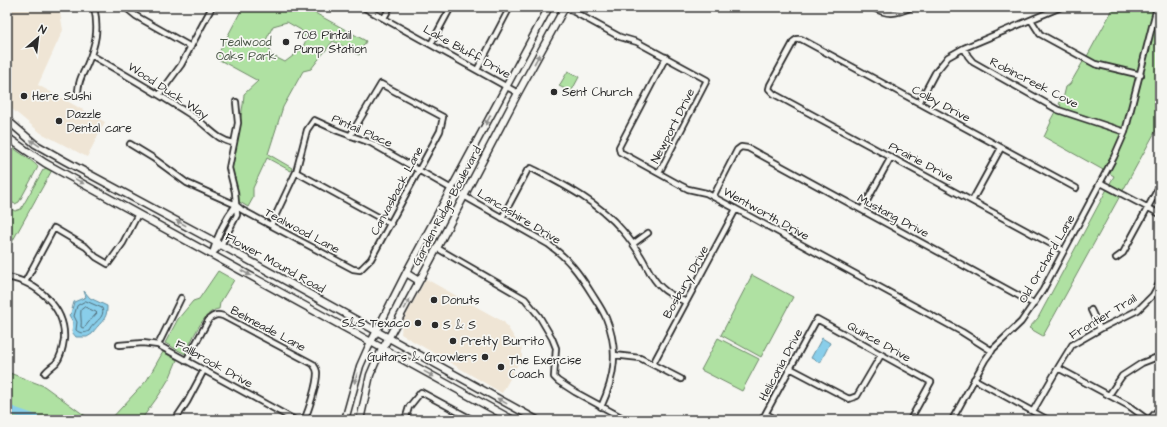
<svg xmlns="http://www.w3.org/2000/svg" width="1167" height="427" viewBox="0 0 1167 427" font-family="'Architects Daughter',sans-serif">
	<rect width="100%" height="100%" fill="#f6f6f2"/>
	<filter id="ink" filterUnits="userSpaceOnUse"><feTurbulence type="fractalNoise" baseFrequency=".025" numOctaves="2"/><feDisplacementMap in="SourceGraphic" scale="8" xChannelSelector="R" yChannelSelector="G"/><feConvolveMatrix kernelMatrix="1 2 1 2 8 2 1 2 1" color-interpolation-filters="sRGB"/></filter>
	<g filter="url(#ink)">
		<path fill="#efe5d5" d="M12 7H59L63 30 38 85 105 122 87 157 41 133 7 105V16Z
			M426 279 504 322 522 349V357L502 393 401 334 402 323Z"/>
		<path fill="#afe1a2" stroke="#6d8666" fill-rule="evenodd" d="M243 7H304L366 41 359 55 333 41 311 69 303 71 283 107 268 154 292 168 291 171 267 158 253 188V198L248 207 238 201C237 190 232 179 232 167 232 143 243 119 244 94L258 81 216 58ZM287 22 301 30 306 40 302 49 285 62 271 55 266 40 273 26Z
			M1114 7H1160V123L1043 336 1029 328 1038 318 1114 176 1044 137 1051 122 1050 121 1056 110 1058 111 1061 105 1059 104 1064 95 1066 87 1070 84 1084 60H1085Z
			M568 71 579 77 571 92 559 86Z
			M7 144C13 148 36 163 38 167L19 202 15 204 7 200Z
			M46 168 52 170 7 251V207L15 211 21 209 43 170Z
			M218 271 234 280 220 303 219 309C203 310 192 341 185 354L165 343 178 319 193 301 199 299Z
			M752 275 793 297 761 357 721 335Z
			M718 338 759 359 742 391 701 370Z
			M163 352 177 360 170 377 159 395 141 420H110L147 380Z
			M7 372 44 386 91 420H7Z"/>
		<path fill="#89ceea" stroke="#638d9e" d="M84 291 90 298 107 306C108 321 98 323 92 334L87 337H76L72 332 73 322 69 315 71 313 74 302 86 297Z
			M822 338 830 343 820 363 811 358Z"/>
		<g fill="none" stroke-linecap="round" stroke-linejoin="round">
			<path stroke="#516c77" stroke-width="1" d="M86 301 102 308C106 318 93 322 89 331 85 333 80 334 76 330L77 322 74 316 77 306Z
				M85 307 96 312 97 313 88 323 85 327 83 328 81 327C82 320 80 316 81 310Z"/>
			<path stroke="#89ceea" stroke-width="8" d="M7 409 39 420"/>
			<defs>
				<path id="minor" d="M125 7 136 16 191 47
					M363 7 518 93
					M565 7 620 37 637 42 707 80 659 173
					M872 7C888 16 896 14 912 7
					M384 18 390 7
					M1031 20 1040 34 1095 64 1141 75
					M431 44 451 7
					M964 48 968 56 973 62 1058 110 1125 132
					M91 55C126 75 160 95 194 117 208 126 216 140 234 143
					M666 57 619 147 620 152 680 185 688 189 706 193 736 209 962 332 992 351
					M477 70 509 9 506 7
					M78 91C79 79 82 76 87 65 96 44 99 29 94 7
					M159 95 181 65 212 7
					M919 103 935 73 948 57 964 48 1061 7
					M130 144 153 158 187 183 236 205 242 210 353 269 360 270 371 259 440 131 443 117 381 84 350 136
					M296 172 391 224
					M1101 183 1160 214
					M713 197 737 150 741 147 748 148 1034 304
					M972 201 1001 148
					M862 210 891 157
					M502 218 527 171 531 168 535 170C566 186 599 203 622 230 630 239 636 248 642 258 648 268 652 280 662 288 668 294 678 298 686 302
					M271 225 296 172 307 130 314 120 338 131 371 143 548 244C568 258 579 273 592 294 597 302 602 309 606 318 619 349 615 377 601 407
					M633 244 648 233
					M437 248 525 299 539 316 552 338 556 348 554 377 558 381 575 392 621 417
					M1064 251 774 94 769 89 770 85 794 41 797 39H801L1076 188
					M212 254 221 245 237 215 235 192 229 168 238 123 236 102
					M212 254C217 236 225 219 236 205
					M1116 258 1123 253 1160 185
					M7 277C37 282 66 308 64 339 63 347 61 357 56 363 53 366 48 369 45 373
					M25 282 54 228 86 247 96 257 108 264 123 243 138 214
					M1091 310 1100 329
					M119 345 143 343 158 345 295 420
					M158 345 181 298
					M614 355 640 358 681 379
					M186 361 209 319C214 315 217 314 223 316L313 364C315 367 317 369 317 373 317 384 309 410 304 420
					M653 364 736 209
					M790 368 849 399 857 396 881 355
					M1058 368 1129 406 1148 420
					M974 379 1048 420
					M1109 395 1122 376 1142 363 1160 356
					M1033 411 1058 368 1072 345 1100 329 1138 310 1153 295 1160 282
					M766 414 778 420
					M175 420 187 402 204 370
					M405 420 409 407 421 392 473 420
					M762 420 817 319 931 382 910 420
					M952 420 985 360 993 349 1021 322 1043 290 1114 157 1125 132 1157 7
					M1149 420 1160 408"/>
				<path id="major" d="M7 120 35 144 65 161 221 245 537 420
					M7 137 27 151 45 163 513 420
					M406 273 419 281
					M345 420 360 366 368 348 406 273 549 7
					M360 420 370 375 376 361 437 248 518 93 565 7"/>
			</defs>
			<use href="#minor" stroke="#2b2b2b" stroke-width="8"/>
			<use href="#major" stroke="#2b2b2b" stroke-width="9"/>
			<use href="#minor" stroke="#f6f6f2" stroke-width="4.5"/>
			<use href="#major" stroke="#f6f6f2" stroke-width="6"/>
		</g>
		<defs><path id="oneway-solid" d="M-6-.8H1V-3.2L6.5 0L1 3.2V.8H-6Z"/></defs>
		<g fill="#90908e">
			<use href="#oneway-solid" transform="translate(537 59) rotate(-61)"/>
			<use href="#oneway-solid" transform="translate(488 120) rotate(118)"/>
			<use href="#oneway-solid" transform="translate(35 143) rotate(-145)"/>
			<use href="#oneway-solid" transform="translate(79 181) rotate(29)"/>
			<use href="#oneway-solid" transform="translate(181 223) rotate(-152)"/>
			<use href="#oneway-solid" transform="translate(246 273) rotate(28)"/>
			<use href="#oneway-solid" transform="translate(407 304) rotate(-62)"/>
			<use href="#oneway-solid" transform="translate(429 374) rotate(29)"/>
			<use href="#oneway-solid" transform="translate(356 378) rotate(107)"/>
			<use href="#oneway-solid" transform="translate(502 401) rotate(-151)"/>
		</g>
	</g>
	<g fill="#2b2b2b" stroke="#f6f6f2" stroke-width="1.5">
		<circle cx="286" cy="42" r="4"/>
		<circle cx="554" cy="92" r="4"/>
		<circle cx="24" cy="96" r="4"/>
		<circle cx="59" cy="121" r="4"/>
		<circle cx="434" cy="300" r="4"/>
		<circle cx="418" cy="323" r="4"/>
		<circle cx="435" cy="325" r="4"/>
		<circle cx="453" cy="341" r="4"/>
		<circle cx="485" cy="357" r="4"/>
		<circle cx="501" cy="367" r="4"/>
	</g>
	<g text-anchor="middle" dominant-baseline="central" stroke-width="3.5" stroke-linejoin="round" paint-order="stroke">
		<g font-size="12" fill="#2b2b2b" stroke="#f6f6f2" text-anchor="start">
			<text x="294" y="35">708 Pintail<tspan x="294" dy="14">Pump Station</tspan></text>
			<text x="562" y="92">Sent Church</text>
			<text x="32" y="96">Here Sushi</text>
			<text x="67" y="114">Dazzle<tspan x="67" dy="14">Dental care</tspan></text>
			<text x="442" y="300">Donuts</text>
			<text x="410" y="323" text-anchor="end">S&amp;S Texaco</text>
			<text x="443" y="325">S &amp; S</text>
			<text x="461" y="341">Pretty Burrito</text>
			<text x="477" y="357" text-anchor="end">Guitars &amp; Growlers</text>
			<text x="509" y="360">The Exercise<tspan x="509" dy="14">Coach</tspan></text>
		</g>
		<g font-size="12" fill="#4c5849" stroke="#f6f6f2">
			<text x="246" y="42">Tealwood<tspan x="246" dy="14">Oaks Park</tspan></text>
		</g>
		<g font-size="12" fill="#2b2b2b" stroke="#f6f6f2">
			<text transform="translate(467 52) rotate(29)">Lake Bluff Drive</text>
			<text transform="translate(1034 83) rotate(27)">Robincreek Cove</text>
			<text transform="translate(168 91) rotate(33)">Wood Duck Way</text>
			<text transform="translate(941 104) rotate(28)">Colby Drive</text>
			<text transform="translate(673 126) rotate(-63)">Newport Drive</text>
			<text transform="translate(362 131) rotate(24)">Pintail Place</text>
			<text transform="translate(921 162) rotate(28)">Prairie Drive</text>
			<text transform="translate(397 191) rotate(-62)">Canvasback Lane</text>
			<text transform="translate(447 206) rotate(-62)">Garden Ridge Boulevard</text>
			<text transform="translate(766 214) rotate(29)">Wentworth Drive</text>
			<text transform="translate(893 216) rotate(28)">Mustang Drive</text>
			<text transform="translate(519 217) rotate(31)">Lancashire Drive</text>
			<text transform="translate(302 231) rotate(28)">Tealwood Lane</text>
			<text transform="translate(1047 259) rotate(-60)">Old Orchard Lane</text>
			<text transform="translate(275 263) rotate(29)">Flower Mound Road</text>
			<text transform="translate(686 282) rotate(-61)">Bosbury Drive</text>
			<text transform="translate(1103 317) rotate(-31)">Frontier Trail</text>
			<text transform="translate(268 329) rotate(28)">Belmeade Lane</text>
			<text transform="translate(879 342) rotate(29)">Quince Drive</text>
			<text transform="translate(214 364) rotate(29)">Fallbrook Drive</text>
			<text transform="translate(781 365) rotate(-62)">Heliconia Drive</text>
		</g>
	</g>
	<rect width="1167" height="427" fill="none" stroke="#f6f6f2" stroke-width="24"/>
	<rect x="12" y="12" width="1143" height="403" fill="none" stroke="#2b2b2b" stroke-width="1.5" filter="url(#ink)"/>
	<g transform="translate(38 38) rotate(28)" stroke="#f6f6f2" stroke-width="3" paint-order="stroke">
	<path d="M0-3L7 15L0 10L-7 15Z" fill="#2b2b2b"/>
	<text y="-6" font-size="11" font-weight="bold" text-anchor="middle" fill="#2b2b2b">N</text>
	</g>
</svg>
